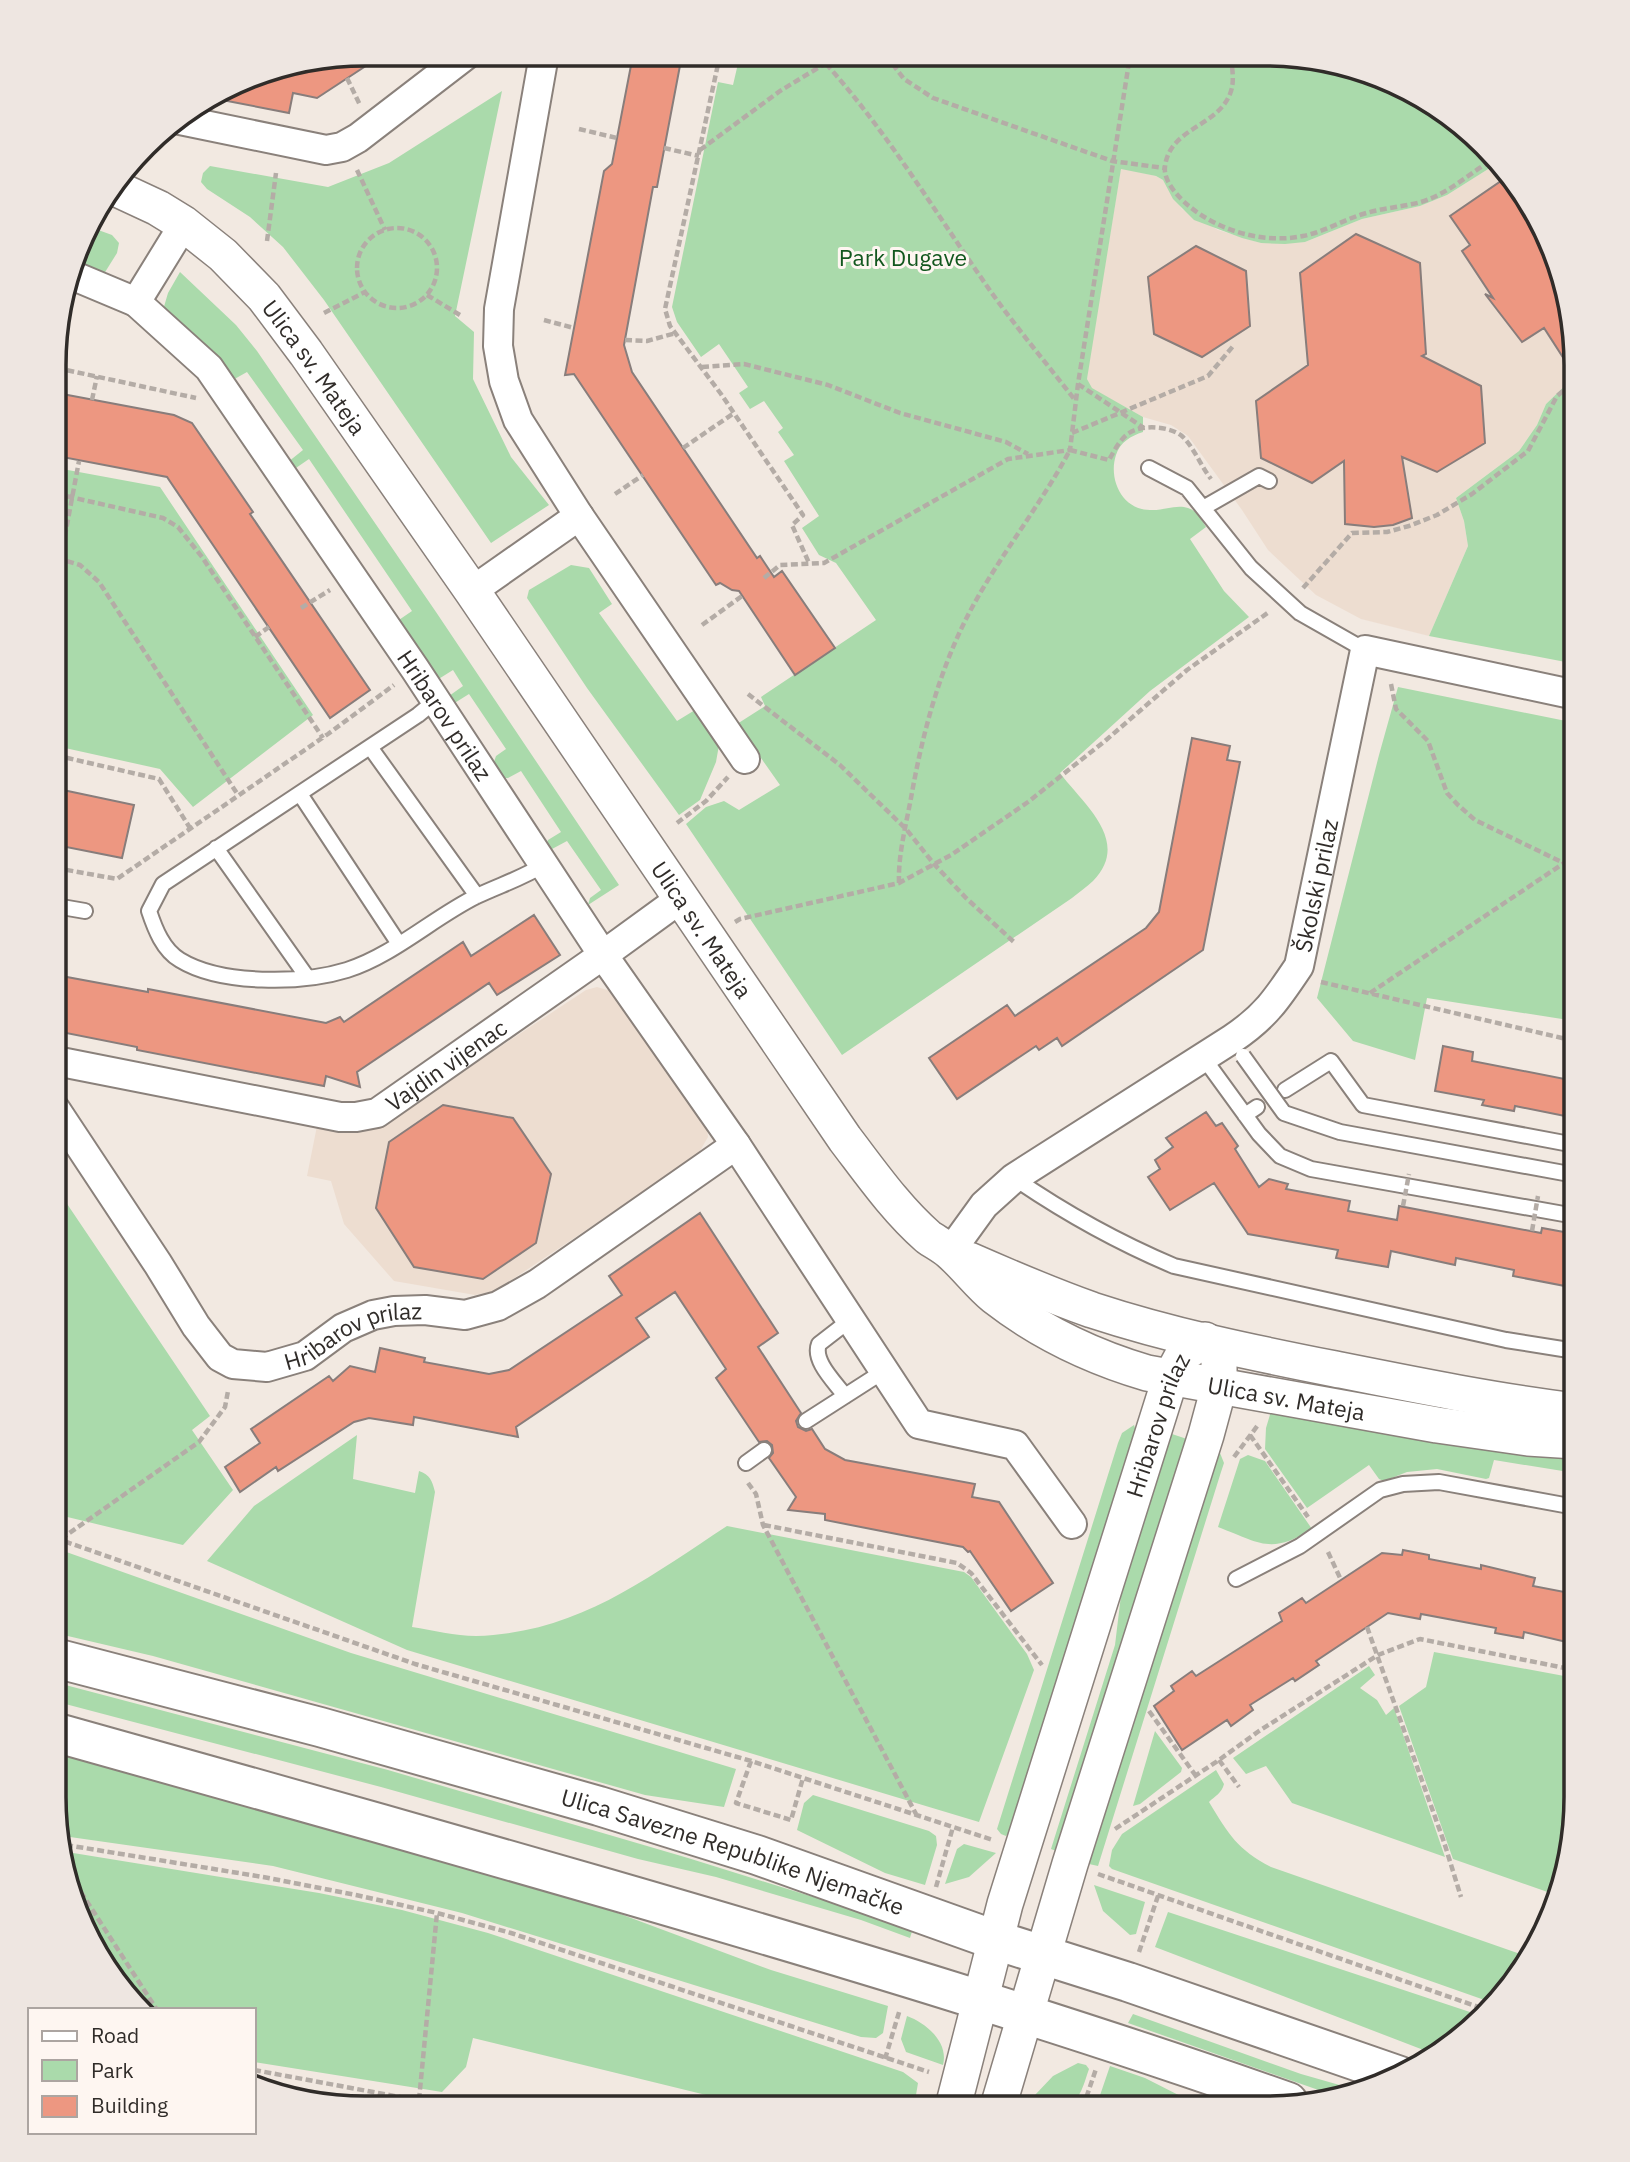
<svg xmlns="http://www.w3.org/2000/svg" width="1630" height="2162" viewBox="0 0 1630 2162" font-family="'IBM Plex Sans',sans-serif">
	<rect width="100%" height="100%" fill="#f2e9e1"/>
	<path fill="#edddd0" d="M1493 166 1543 228 1576 366V375L1546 404 1537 425 1519 451 1456 498 1464 521 1468 546 1429 636 1361 619 1316 595 1268 550 1242 510 1188 436 1171 425 1143 417 1091 388 1087 379 1088 369 1121 168 1156 176 1163 180 1182 209 1218 230 1261 243 1305 242 1362 219 1420 206 1447 195Z
		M597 987 614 992 707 1127 708 1137 697 1156 495 1291 475 1295 394 1281 344 1224 331 1181 307 1176 317 1126 385 1123 586 990Z"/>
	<path fill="#aadaab" d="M740 55 1305 57 1383 78 1453 118 1493 166 1447 195 1420 206 1362 219 1305 242 1285 244 1261 243 1242 238 1194 220 1173 199 1163 180 1156 176 1121 169 1087 379 1092 388 1143 417V432C1131 436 1120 442 1116 455 1108 479 1122 510 1150 510 1162 511 1176 504 1188 508 1197 511 1201 519 1206 527L1190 539 1224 591 1249 617 1150 691 1060 773C1083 804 1132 841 1093 881 1087 887 1079 892 1072 898L842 1055 686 824 706 807 724 801 739 810 780 785 737 724 765 706 761 697 876 620 836 563 819 555 802 528 819 516 784 461 794 455 778 432 783 428 764 401 750 409 739 393 748 387 719 344 701 357 677 322 672 307 718 82 733 85Z
		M502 91 455 316 474 332 473 379 511 457 549 505 491 543 324 300 283 247 250 217 207 189 201 182 203 173 210 166 328 187 389 163Z
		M90 227 112 235 119 243 117 253 102 277 76 268Z
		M180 272 236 325 257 351 436 612 619 885 588 905 590 898 601 890 567 841 552 849 546 845 548 840 561 832 521 771 508 778H502L493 765 496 756 506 749 469 694 453 704 449 696 463 686 453 670 437 680 393 624 412 611 309 459 293 470 288 462 303 450 247 372 231 381 163 310 168 293Z
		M1576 375V664L1429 636 1468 546 1464 521 1456 498 1519 451 1537 425 1546 404Z
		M57 468 160 487 313 715 193 807 160 769 56 746Z
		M571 565 589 568 612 604 599 613 677 721 695 710 719 745 716 762 700 800 679 815 587 688 527 598 529 590Z
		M1398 687 1576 723 1575 1021 1427 998 1415 1060 1353 1041 1317 998 1379 755Z
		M55 1186 210 1416 192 1430 233 1490 183 1545 55 1514Z
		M1272 1408 1575 1454V1473L1494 1460 1489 1478 1486 1479 1437 1469 1407 1472 1384 1481 1379 1479 1369 1465 1307 1508 1265 1449 1266 1428Z
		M1134 1425 1136 1431 1011 1830 1006 1836 1001 1834 997 1829 1118 1443 1122 1433Z
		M1169 1433 1187 1439 1059 1852 1051 1849 1115 1645 1122 1587Z
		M357 1435 353 1479 415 1493 419 1471C430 1475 432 1480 435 1492L412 1627C433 1630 455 1636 476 1636 577 1633 646 1579 727 1526L964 1572 971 1577 1027 1654 1034 1670 979 1822 407 1650 207 1561 254 1506Z
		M1218 1448 1224 1463 1221 1472 1098 1866 1089 1864 1091 1852Z
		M1248 1455 1265 1461 1312 1529C1271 1555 1260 1543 1218 1527L1240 1459Z
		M55 1548 351 1653 736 1769 724 1807 645 1795 153 1656 55 1633Z
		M1434 1652 1575 1678V1817L1559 1896 1453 1859 1399 1706 1426 1687Z
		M1369 1666 1375 1675 1360 1688 1377 1700 1386 1715 1394 1708 1445 1857 1292 1803 1266 1766 1246 1774 1233 1758Z
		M54 1682 388 1770 688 1858 913 1928 910 1938 861 1920 716 1877 638 1859 381 1787 54 1701Z
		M1155 1731 1182 1768 1181 1772 1140 1804 1133 1806Z
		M54 1753 564 1893 771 1970 888 2006 883 2033 876 2038 861 2037 462 1913 273 1866 63 1836 54 1797Z
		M1216 1770 1224 1784C1222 1793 1215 1796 1209 1802 1229 1835 1237 1849 1271 1867L1529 1957 1523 1970 1493 2003 1112 1869 1109 1866 1112 1850 1122 1834Z
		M813 1795 929 1831 936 1836 937 1845 925 1885 885 1873 797 1830 804 1803Z
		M964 1844 996 1853 969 1877 945 1884 957 1849Z
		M67 1852 319 1893 402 1910 488 1933 903 2072 918 2083 914 2107 751 2106 473 2038 466 2067 442 2092 254 2062V2010H141L132 2002 87 1934Z
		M1094 1885 1145 1902 1136 1934 1130 1935 1103 1911Z
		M1168 1912 1482 2016 1470 2030 1434 2054 1155 1947Z
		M1133 2014 1301 2074 1350 2088 1327 2093 1128 2023Z
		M907 2016C926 2023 949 2042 943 2065L906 2052 901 2039Z
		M1078 2063 1086 2065 1089 2069C1084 2083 1081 2099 1068 2106L1035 2095 1053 2076Z
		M1110 2066 1145 2078 1204 2108 1096 2107Z"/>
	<path fill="#ed9781" stroke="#887d7b" stroke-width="2" d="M366 54H384L317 98 293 93 289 113 217 99 265 71Z
		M633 55H682L657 187H653L624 345 632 372 757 558 760 556 774 577 782 571 835 648 795 675 739 591 732 590 720 583 716 585 574 374 565 375 604 171 612 164Z
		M1504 179 1519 202 1521 201 1543 228 1576 366 1575 376 1544 328 1522 342 1485 294 1493 298 1462 251 1470 245 1450 216Z
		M1356 234 1420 263 1426 354 1422 356 1481 386 1485 443 1437 472 1402 457 1412 518 1393 525 1374 527 1345 524 1344 461 1312 483 1261 458 1256 401 1308 365 1300 273Z
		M1196 246 1246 271 1250 326 1202 357 1154 334 1148 277Z
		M57 393 174 415 192 423 253 512 250 514 370 690 330 718 167 477 57 456Z
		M1192 738 1230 746 1227 760 1240 762 1203 950 1062 1046 1057 1038 1039 1050 1036 1046 957 1099 929 1058 1007 1005 1015 1016 1146 928 1159 912Z
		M63 790 134 805 122 858 56 845V797L61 798Z
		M534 915 560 955 497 995 489 983 357 1072 360 1087 326 1076 324 1086 137 1050V1047L56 1031V975L148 992V989L326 1023 340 1017 344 1022 463 942 471 956Z
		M1443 1046 1473 1052 1472 1061 1575 1081V1118L1515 1106 1514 1111 1482 1105 1484 1100 1435 1091Z
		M443 1105 513 1118 551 1174 536 1243 483 1279 414 1267 376 1208 389 1142Z
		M1206 1112 1216 1126 1222 1123 1238 1146 1235 1149 1259 1187 1269 1179 1288 1184 1286 1189 1350 1201 1348 1211 1397 1220 1399 1206 1541 1233 1542 1228 1575 1234V1281L1567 1280 1565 1286 1513 1276 1514 1270 1456 1258 1455 1265 1391 1251 1388 1267 1336 1258 1338 1250 1248 1234 1214 1183 1170 1210 1148 1177 1160 1169 1155 1160 1173 1147 1166 1138Z
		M700 1213 778 1333 758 1347 801 1413 796 1421 798 1427 806 1431 812 1429 825 1449 845 1460 975 1484 972 1497 999 1502 1053 1583 1011 1611 970 1551 968 1552 963 1547 825 1520V1514L788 1510 796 1497 769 1458 773 1453 772 1445 767 1441 759 1442 716 1378 726 1369 675 1292 636 1318 649 1337 516 1427 518 1437 414 1417 413 1425 369 1418 354 1422 278 1471 276 1467 240 1492 225 1467 260 1443 251 1429 329 1376 333 1381 350 1366 375 1372 380 1348 425 1358 424 1362 489 1374 509 1370 622 1295 609 1276Z
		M1403 1550 1429 1555V1559L1481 1569V1565L1535 1578 1533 1586 1575 1594V1644L1524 1632 1523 1638 1495 1633 1496 1628 1421 1614 1420 1619 1388 1613 1316 1661 1319 1665 1295 1681 1293 1678 1250 1705 1253 1710 1231 1726 1227 1720 1182 1750 1154 1706 1174 1691 1171 1686 1192 1671 1196 1676 1282 1621 1279 1613 1302 1598 1306 1603 1382 1553 1402 1555Z"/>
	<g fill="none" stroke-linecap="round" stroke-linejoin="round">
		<defs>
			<path id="service" d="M1149 468 1187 488 1251 568 1300 613 1365 650
				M1203 508 1259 476 1269 481
				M435 701 418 715 163 884 149 911C155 929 163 950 180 960 221 985 302 984 347 970 394 955 434 917 477 896 500 885 523 878 545 864
				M370 747 477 896
				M300 794 399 944
				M216 848 307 977
				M56 906 85 911
				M1203 1057 1259 1134 1280 1156 1311 1169 1575 1216
				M1285 1090 1331 1061 1363 1105 1575 1145
				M1245 1115 1257 1107
				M1014 1178C1065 1213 1117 1242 1174 1266L1506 1340 1575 1351
				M845 1396C836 1383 812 1361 819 1344L850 1320
				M806 1421 884 1371
				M746 1463 764 1450
				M1236 1579 1300 1546 1380 1490 1403 1484 1439 1482 1575 1507"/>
			<g id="minor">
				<path d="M544 55 499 309 498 346 504 381 518 420 579 516 745 759"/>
				<path d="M180 120 326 150 342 147 358 138 466 55"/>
				<path d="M74 276 136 302 184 224"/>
				<path id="s1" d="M136 302 209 368 415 669 603 955 736 1145 919 1424 1015 1445 1072 1524"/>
				<path d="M472 591 579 516"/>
				<path id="s2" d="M56 1063 61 1062 340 1117H356L377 1113 603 955 680 899"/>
				<path id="s3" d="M56 1110 158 1264 196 1326 220 1357 233 1364 267 1367 305 1356 343 1328 373 1315 394 1311 425 1310 465 1315 498 1306 537 1284 736 1145"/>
				<path id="s4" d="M950 1252 984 1205 1014 1178 1232 1039C1265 1017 1277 999 1299 966L1365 650 1576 695"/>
			</g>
			<g id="tertiary">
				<path id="s5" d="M115 188 158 208 184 224 223 255 264 297 306 353 472 591 845 1139C871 1173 896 1209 928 1237 935 1242 943 1246 950 1252 966 1266 979 1284 995 1297 1040 1332 1093 1357 1147 1373L1437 1425 1528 1438 1575 1441"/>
				<path d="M969 1260C1010 1278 1050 1295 1092 1310 1171 1336 1254 1353 1335 1369 1415 1385 1494 1401 1575 1411"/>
				<path id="s6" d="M953 2107 1005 1904 1170 1379 1184 1353 1205 1340"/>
				<path d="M998 2107 1070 1864 1206 1435 1219 1387V1364"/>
			</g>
			<g id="secondary">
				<path id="s7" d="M55 1658 320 1727 599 1806 757 1855 995 1940 1128 1982 1400 2076"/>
				<path d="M54 1732C240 1783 424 1836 609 1889 837 1955 1064 2023 1288 2102"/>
			</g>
		</defs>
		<use href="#service" stroke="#8a817b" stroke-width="18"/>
		<use href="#minor" stroke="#8a817b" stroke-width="32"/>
		<use href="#tertiary" stroke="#8a817b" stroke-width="38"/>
		<use href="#secondary" stroke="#8a817b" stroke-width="42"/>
		<path stroke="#b4aca6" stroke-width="4.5" stroke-dasharray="7 3.5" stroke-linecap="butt" d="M720 55 665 309 670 326 721 394 803 515 792 525 809 563
			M819 56C881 123 928 201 980 276 1009 319 1043 359 1075 400
			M1231 57C1232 69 1235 82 1230 94 1217 127 1169 128 1165 167 1163 181 1179 198 1189 206 1219 231 1264 244 1303 236 1324 232 1343 220 1363 214 1382 208 1402 207 1421 202 1447 194 1466 176 1489 162
			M822 58H888L904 79 933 98 1112 161 1164 168
			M347 78 360 105
			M579 129 617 138
			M664 148 699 156
			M700 150 780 91 826 63
			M357 170 385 230
			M357 268a40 40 0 1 1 80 0a40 40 0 1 1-80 0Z
			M267 241 276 173
			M427 295 460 315
			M324 313 365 292
			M544 320 574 328
			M625 340 647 341 676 333
			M702 367 744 364 828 385 900 413 1006 442 1028 454
			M57 368 196 398
			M1078 384 1144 428
			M92 400 97 376
			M1072 433 1208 376 1234 345
			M683 448 734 413
			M57 494 163 518 178 527 202 557 323 738
			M615 494 643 475
			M57 558 80 565 99 582 238 795
			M57 578 79 461
			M764 578 780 565 824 563 1008 459 1070 450 1078 384 1130 56
			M1303 588 1352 533 1387 532 1409 526 1437 515 1472 494 1528 451 1557 396 1576 380
			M301 608 330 590
			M702 625 742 596
			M255 637 269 627
			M1391 684 1396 709 1428 741 1447 793 1458 805 1475 820 1576 869
			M748 694 840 765 906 829 934 864 966 898 1015 943
			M56 730 63 757 159 779 190 828
			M56 788 63 757
			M677 823 706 801 728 777
			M56 868 117 879 328 734 394 685
			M899 883C898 855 906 825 911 798 922 736 938 675 966 619 996 560 1039 508 1070 450L1109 460C1114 451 1120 439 1129 433 1142 424 1171 426 1183 437 1194 448 1201 466 1211 479
			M735 922 740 919 899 883 951 855 1028 802 1105 741 1187 670 1269 612
			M1321 982 1575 1041
			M1370 993 1576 855
			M1250 1435 1308 1517
			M1234 1457 1258 1425
			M748 1483 756 1494 763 1525 916 1814
			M764 1525 957 1563 971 1573 1042 1665
			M55 1538 415 1664 751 1761 993 1840
			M61 1539 199 1442 225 1407 228 1391
			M1328 1552 1341 1580
			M1367 1627 1444 1842 1461 1897
			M1149 1711 1196 1776
			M1219 1760 1239 1787
			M751 1761 736 1803 791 1820 803 1778
			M1115 1829 1219 1760 1259 1731 1378 1655 1420 1639 1575 1670
			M66 1845 263 1877 356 1895 437 1913 511 1933 929 2072
			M1098 1874 1487 2010
			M75 1883 157 2010
			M936 1887 953 1827
			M1139 1952 1159 1893
			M885 2059 900 2009
			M254 2070 427 2102
			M419 2100 437 1913
			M1032 2103 1043 2107
			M1083 2107 1096 2069"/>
		<use href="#service" stroke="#fff" stroke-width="14"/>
		<use href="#minor" stroke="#fff" stroke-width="28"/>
		<use href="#tertiary" stroke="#fff" stroke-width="35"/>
		<use href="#secondary" stroke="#fff" stroke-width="38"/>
		<defs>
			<path id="service-bridge" d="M1243 1056 1284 1113 1340 1132 1575 1175"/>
		</defs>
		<use href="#service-bridge" stroke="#8a817b" stroke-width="18" stroke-linecap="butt"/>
		<path stroke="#b4aca6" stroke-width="4.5" stroke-dasharray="7 3.5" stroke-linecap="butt" d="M1403 1206 1409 1174
			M1532 1231 1538 1196"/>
		<use href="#service-bridge" stroke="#fff" stroke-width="14"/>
	</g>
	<g text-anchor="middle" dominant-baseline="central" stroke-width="6" stroke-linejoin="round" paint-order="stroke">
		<g font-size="23" fill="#12571e" stroke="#fef6f1">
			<text x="903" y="257">Park Dugave</text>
		</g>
		<g font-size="23" fill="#302c29" stroke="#fef6f1">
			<text stroke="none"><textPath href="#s5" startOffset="273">Ulica sv. Mateja</textPath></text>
			<text stroke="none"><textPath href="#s1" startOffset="518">Hribarov prilaz</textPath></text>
			<text stroke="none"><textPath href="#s4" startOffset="539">Školski prilaz</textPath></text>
			<text stroke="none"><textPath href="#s5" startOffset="956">Ulica sv. Mateja</textPath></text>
			<text stroke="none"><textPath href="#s2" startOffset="411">Vajdin vijenac</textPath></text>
			<text stroke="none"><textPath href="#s3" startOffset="439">Hribarov prilaz</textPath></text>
			<text stroke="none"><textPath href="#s5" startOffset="1741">Ulica sv. Mateja</textPath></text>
			<text stroke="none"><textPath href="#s6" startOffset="712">Hribarov prilaz</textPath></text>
			<text stroke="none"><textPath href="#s7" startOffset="705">Ulica Savezne Republike Njemačke</textPath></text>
		</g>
	</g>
	<path d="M0 0H1630V2162H0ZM365 66H1265A299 299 0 0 1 1564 365V1797A299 299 0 0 1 1265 2096H365A299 299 0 0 1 66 1797V365A299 299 0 0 1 365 66Z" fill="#eee6e1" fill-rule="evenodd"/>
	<path fill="none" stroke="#302c29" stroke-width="3.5" d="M365 66H1265A299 299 0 0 1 1564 365V1797A299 299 0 0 1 1265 2096H365A299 299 0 0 1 66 1797V365A299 299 0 0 1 365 66Z"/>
	<rect x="28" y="2008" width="228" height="126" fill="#fef6f1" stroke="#aca5a1" stroke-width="2"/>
	<rect x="42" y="2031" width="35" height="10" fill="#ffffff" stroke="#aca5a1" stroke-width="2"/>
	<text x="91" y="2043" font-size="21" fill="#302c29">Road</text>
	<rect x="42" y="2060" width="35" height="21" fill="#aadaab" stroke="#aca5a1" stroke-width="2"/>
	<text x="91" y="2078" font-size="21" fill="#302c29">Park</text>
	<rect x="42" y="2096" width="35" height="21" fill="#ed9781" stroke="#aca5a1" stroke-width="2"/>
	<text x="91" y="2113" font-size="21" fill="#302c29">Building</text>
</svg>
